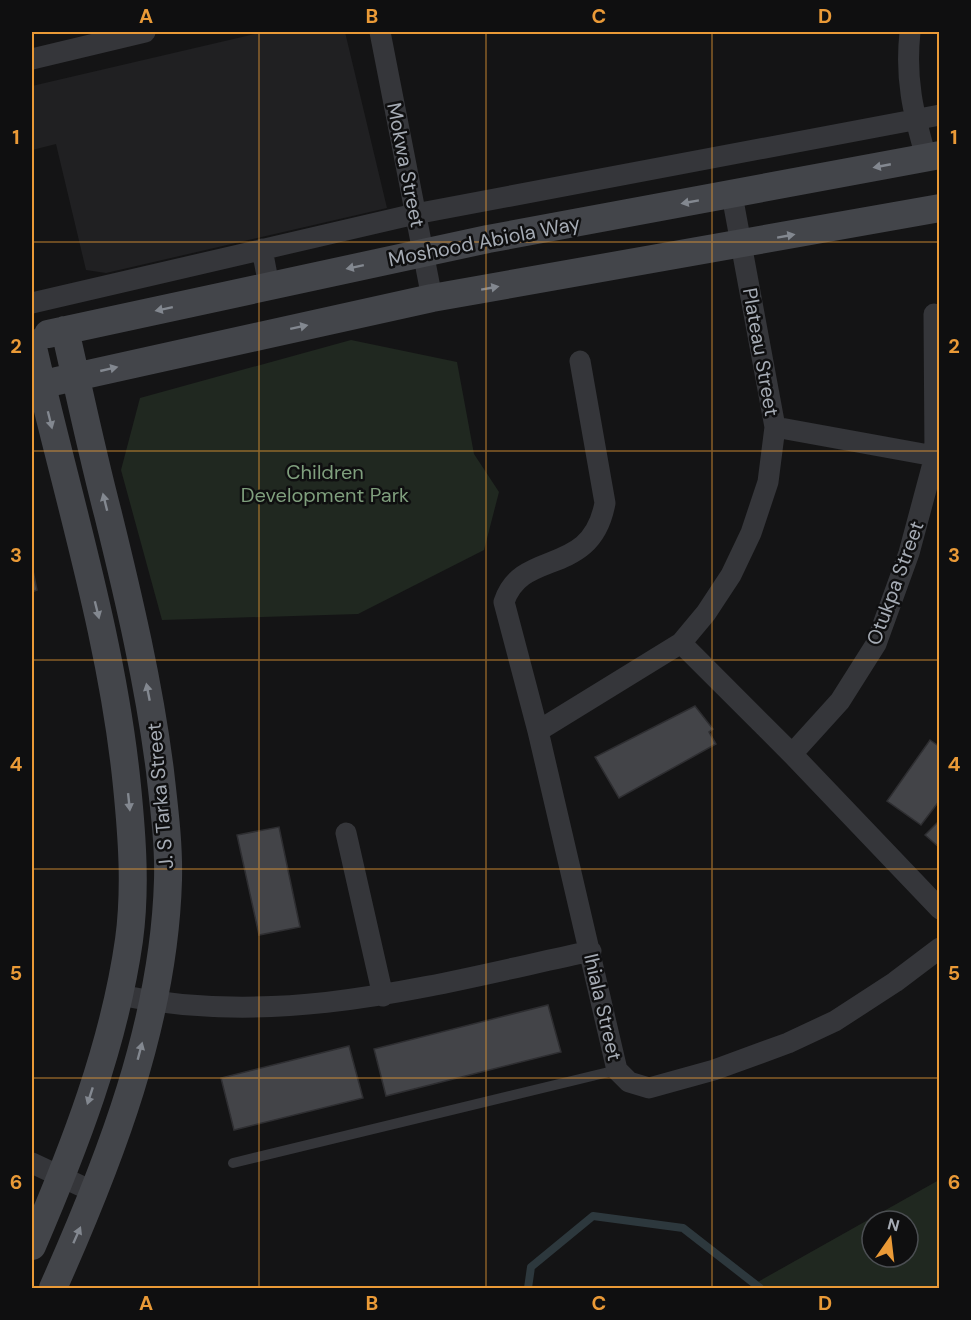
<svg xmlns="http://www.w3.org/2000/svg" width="971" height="1320" viewBox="0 0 971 1320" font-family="'DM Sans',sans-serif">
	<rect width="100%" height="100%" fill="#141415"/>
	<path fill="#202022" d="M263 32H345L387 208 106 273 86 270 56 144 32 150V86Z"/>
	<path fill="#202820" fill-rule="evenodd" d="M351 340 457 362 474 454 499 492 484 550 358 614 162 620 121 470 140 398Z
		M939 1180V1288H747ZM872 1221H908V1257H872Z"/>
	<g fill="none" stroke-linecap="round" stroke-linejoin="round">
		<path stroke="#2d383d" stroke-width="8" d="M528 1288 531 1267 593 1216 683 1228 760 1288"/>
	</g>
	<path fill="#434448" stroke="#2e2e31" stroke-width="1.5" d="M32 566 37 590 32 592Z
		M695 706 713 729 709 732 716 744 619 798 595 757Z
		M930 740 940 747V800L921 825 887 801Z
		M940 820V848L925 835Z
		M279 827 300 927 259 935 237 835Z
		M548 1005 561 1052 386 1096 374 1049Z
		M349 1046 363 1098 234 1130 221 1078Z"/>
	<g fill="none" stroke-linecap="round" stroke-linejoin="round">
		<path stroke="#35363a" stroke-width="10" d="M233 1163 617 1070"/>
		<path stroke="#35363a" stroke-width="21" d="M380 32 432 298
			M910 32C905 79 913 112 926 157
			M32 59 145 32
			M262 249 269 286
			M32 303 415 214 940 115
			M580 361 605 503C591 579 522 547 504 602L538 731 617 1070 629 1082 649 1088 714 1070 788 1043 835 1021 895 982 940 948
			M775 427 940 457
			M681 643 792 754 940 909
			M538 731 681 643 706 613 731 575 751 533 768 482 775 427 732 195
			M792 754 840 701 876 644 909 553 935 456 934 314
			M346 833 383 996
			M119 995C283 1029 432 985 591 951
			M32 1163 96 1193"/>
		<path stroke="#43454a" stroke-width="28" d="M48 334 488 239 940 155
			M32 343C65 490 112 635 127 786 132 836 136 889 129 940 114 1046 74 1148 32 1246
			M57 381 432 298 940 208
			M53 1288C110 1160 164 1022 168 880 169 844 164 807 160 771 149 684 129 599 108 514 92 453 79 391 65 330"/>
	</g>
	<defs><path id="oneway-solid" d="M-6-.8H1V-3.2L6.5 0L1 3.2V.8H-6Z" transform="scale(1.5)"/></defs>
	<g fill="#838890">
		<use href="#oneway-solid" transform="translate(882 166) rotate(169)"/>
		<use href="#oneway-solid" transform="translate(690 202) rotate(170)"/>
		<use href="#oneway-solid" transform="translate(786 236) rotate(-10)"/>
		<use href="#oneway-solid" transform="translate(355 267) rotate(168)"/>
		<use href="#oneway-solid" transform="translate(490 288) rotate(-10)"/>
		<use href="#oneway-solid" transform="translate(164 309) rotate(168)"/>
		<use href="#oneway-solid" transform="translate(299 327) rotate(-12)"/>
		<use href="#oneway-solid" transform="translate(109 369) rotate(-13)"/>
		<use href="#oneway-solid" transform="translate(50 420) rotate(76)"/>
		<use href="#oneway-solid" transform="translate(105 502) rotate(-104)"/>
		<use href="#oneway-solid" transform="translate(97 610) rotate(76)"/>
		<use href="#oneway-solid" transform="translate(148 692) rotate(-101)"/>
		<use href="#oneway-solid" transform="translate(129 802) rotate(84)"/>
		<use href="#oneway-solid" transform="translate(140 1051) rotate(-75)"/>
		<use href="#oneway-solid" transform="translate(90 1096) rotate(108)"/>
		<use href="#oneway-solid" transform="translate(77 1235) rotate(-66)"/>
	</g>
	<path fill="none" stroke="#ea9a37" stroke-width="1.5" stroke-opacity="0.55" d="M259 32V1288M486 32V1288M712 32V1288M32 242H940M32 451H940M32 660H940M32 869H940M32 1078H940"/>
	<g text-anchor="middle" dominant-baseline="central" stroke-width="5" stroke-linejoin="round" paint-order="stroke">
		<g font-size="20" fill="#a6acb5" stroke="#0f0f10">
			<text transform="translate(406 165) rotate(79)">Mokwa Street</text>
			<text transform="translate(484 241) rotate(-11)">Moshood Abiola Way</text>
			<text transform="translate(761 352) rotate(80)">Plateau Street</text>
			<text transform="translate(895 583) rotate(-70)">Otukpa Street</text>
			<text transform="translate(160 796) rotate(-95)">J. S Tarka Street</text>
			<text transform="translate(603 1007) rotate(77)">Ihiala Street</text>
		</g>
		<g font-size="20" fill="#7f9f7d" stroke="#0f0f10">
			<text x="325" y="472">Children<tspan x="325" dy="23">Development Park</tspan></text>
		</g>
	</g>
	<rect width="971" height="1320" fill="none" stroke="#0f0f10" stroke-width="66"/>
	<g transform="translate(890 1239) rotate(14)"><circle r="28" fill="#0f0f10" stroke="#4b4e52" stroke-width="1.5"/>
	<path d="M0-4.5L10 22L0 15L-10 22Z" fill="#ea9a37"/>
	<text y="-9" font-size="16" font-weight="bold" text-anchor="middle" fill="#a6acb5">N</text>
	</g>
	<rect x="33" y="33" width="905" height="1254" fill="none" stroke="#ea9a37" stroke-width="2"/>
	<g font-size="20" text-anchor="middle" font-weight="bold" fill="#ea9a37">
		<text x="146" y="23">A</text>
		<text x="372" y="23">B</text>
		<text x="599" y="23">C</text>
		<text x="825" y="23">D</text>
		<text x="16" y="144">1</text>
		<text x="954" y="144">1</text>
		<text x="16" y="353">2</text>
		<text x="954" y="353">2</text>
		<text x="16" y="562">3</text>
		<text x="954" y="562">3</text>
		<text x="16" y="771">4</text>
		<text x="954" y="771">4</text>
		<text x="16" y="980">5</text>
		<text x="954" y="980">5</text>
		<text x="16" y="1189">6</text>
		<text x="954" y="1189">6</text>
		<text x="146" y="1310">A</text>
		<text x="372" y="1310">B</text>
		<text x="599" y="1310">C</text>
		<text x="825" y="1310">D</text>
	</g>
</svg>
